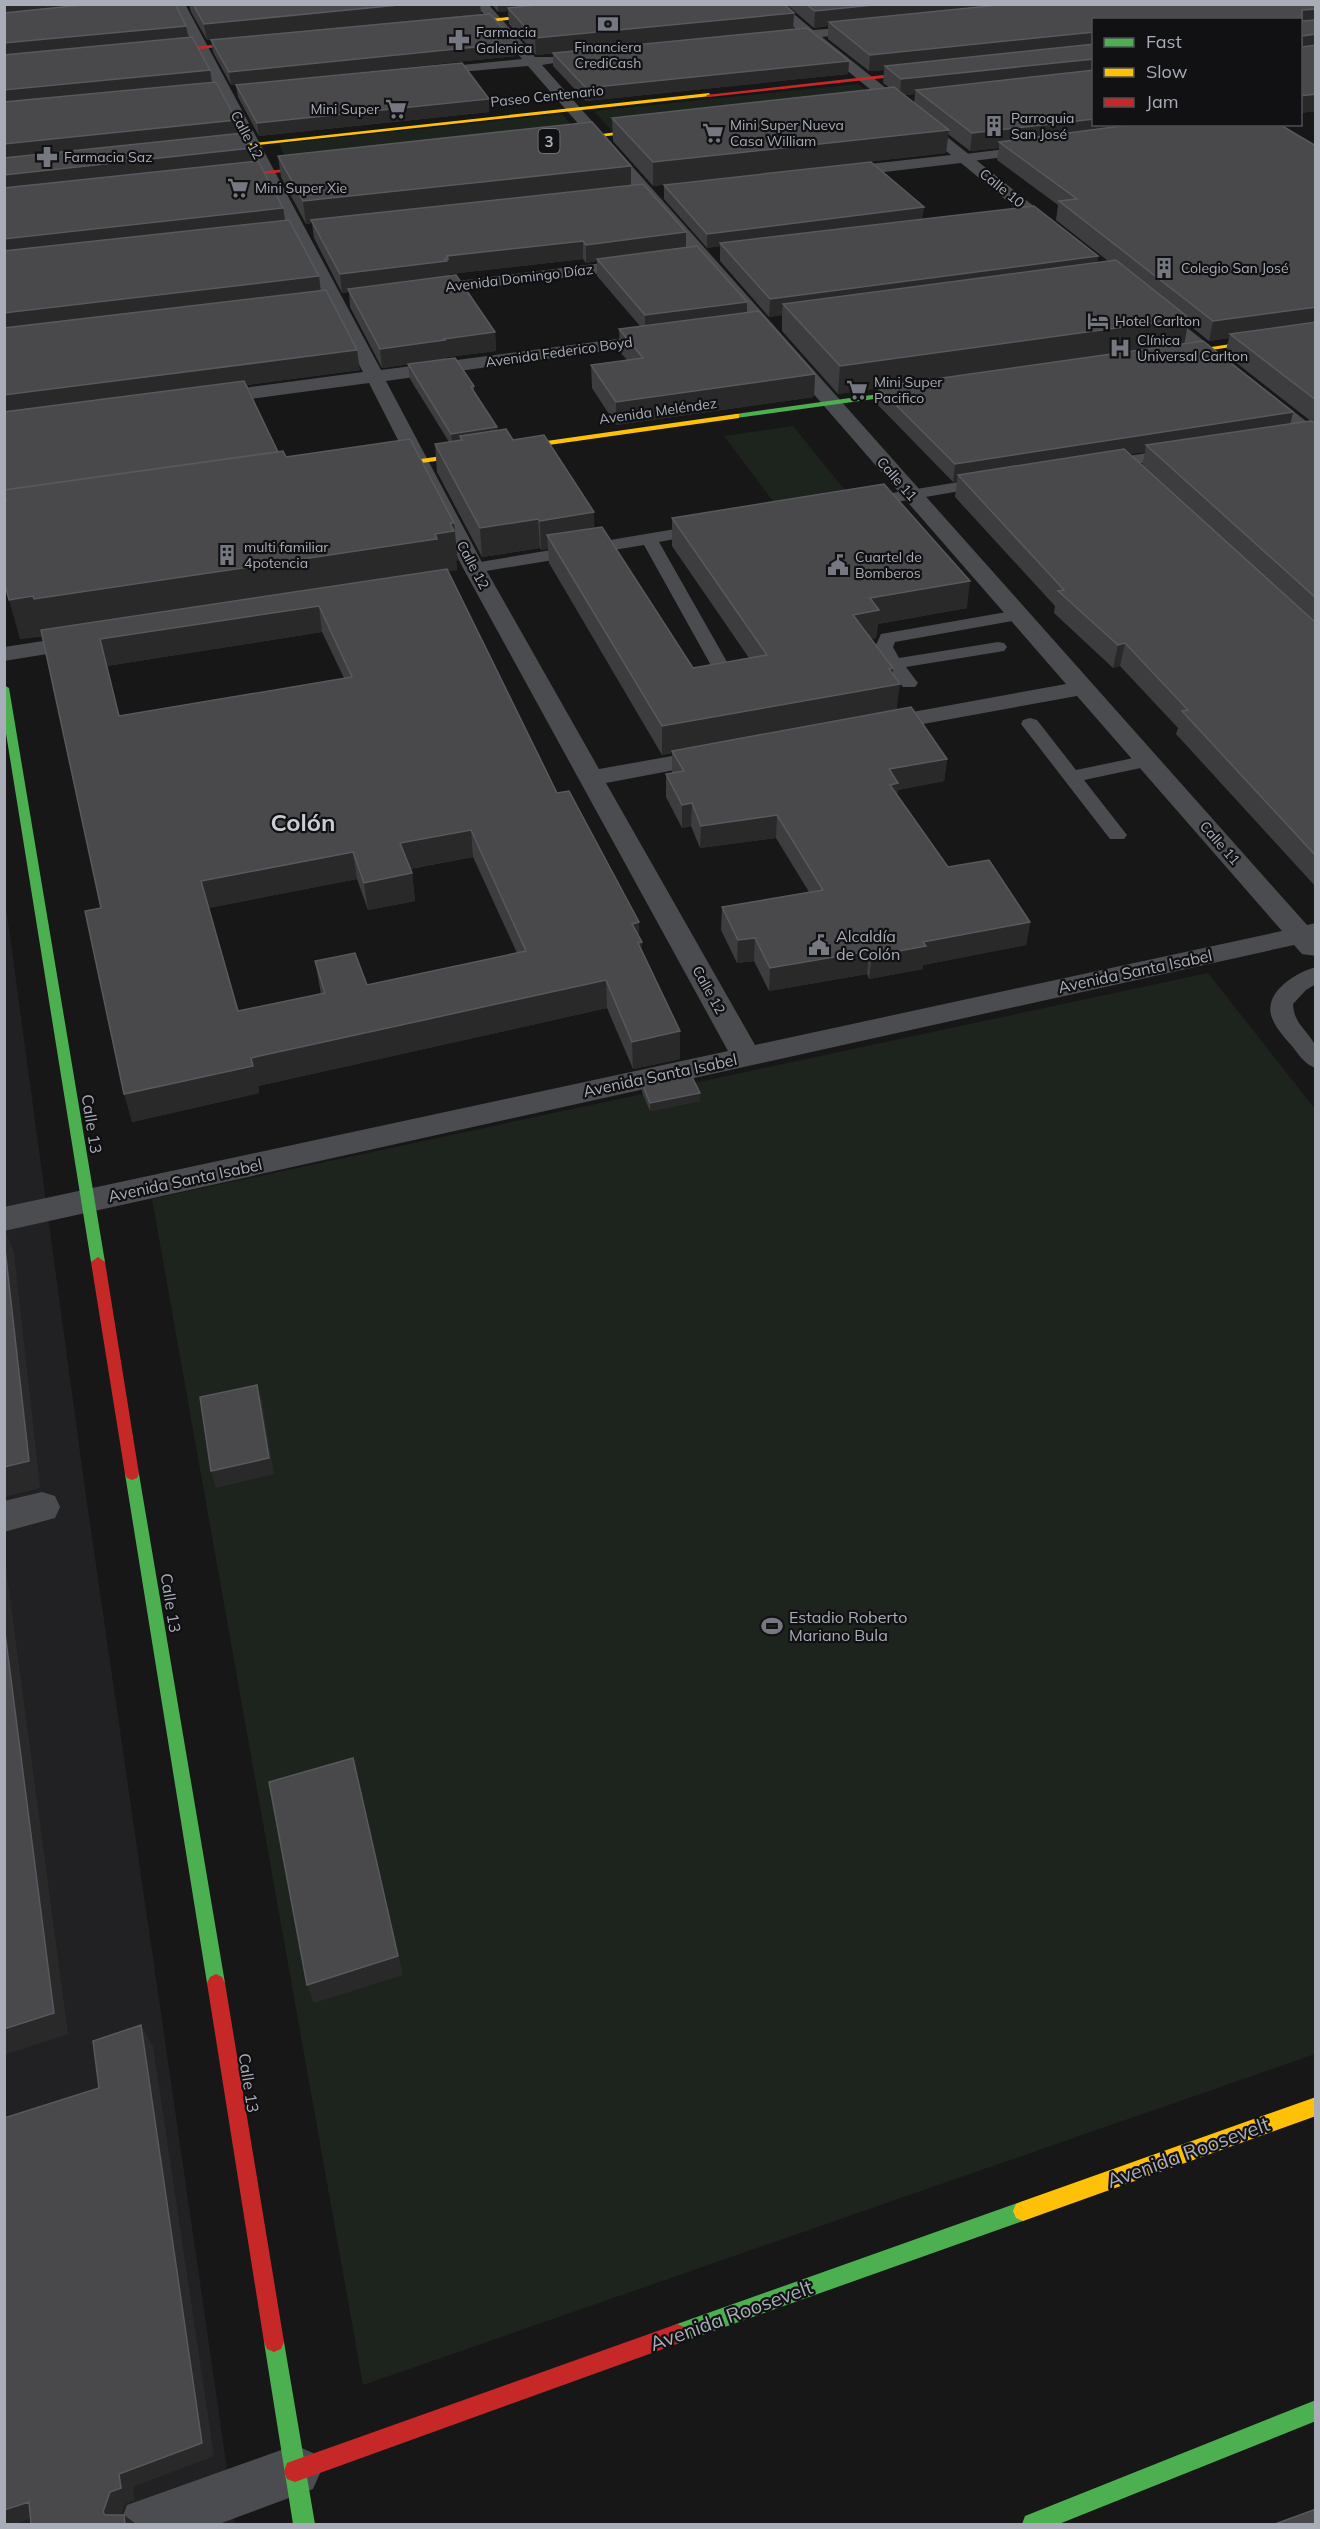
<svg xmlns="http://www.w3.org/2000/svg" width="1320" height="2529" viewBox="0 0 1320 2529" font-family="Mulish,sans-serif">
	<rect width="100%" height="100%" fill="#171717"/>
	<path fill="#212123" d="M4 892 85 1489 235 2524H5Z"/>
	<path fill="#1d241e" d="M858 84 881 103 612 131 594 111Z
		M562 114 579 134 290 165 279 144Z
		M793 426 848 494 776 505 724 436Z
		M1208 973 1315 1109V2054L363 2385 152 1199Z"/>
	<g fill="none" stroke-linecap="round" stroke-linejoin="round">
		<path fill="#4b4c50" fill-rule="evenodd" d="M1031 146 1037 150 1035 153 965 162 959 158 965 154Z
			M1179 448 1184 450 1187 453 1184 456 1102 470 1094 465 1102 460Z
			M989 477 995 479 997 482 995 485 862 508 854 503 862 498Z
			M705 524 711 526 713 529 711 532 659 542 731 669 728 673H716L713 669 644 545 474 573 468 572 466 568 468 564 474 563Z
			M1018 610 1024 611 1027 615 1024 619 895 642 893 647 899 658 998 642 1004 643 1007 647 1004 651 998 652 906 667 918 683 915 687H903L884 664 875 647 881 634Z
			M1030 718 1037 720 1076 770 1148 755 1155 757 1158 761 1155 765 1084 780 1127 835 1124 839H1110L1021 724 1023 720Z
			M1316 967V984L1306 990 1293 1004C1294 1023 1305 1028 1314 1043 1317 1049 1316 1060 1316 1068 1305 1065 1299 1055 1292 1046 1284 1037 1274 1026 1271 1015 1265 991 1297 972 1316 967Z"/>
		<path fill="#4b4c50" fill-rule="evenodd" d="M172 4H185L381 370 663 333 669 334 672 338 669 342 663 343 386 381 485 568 599 769 717 748 726 750 729 755 726 760 717 762 606 783 755 1045 1282 931 1077 696 874 733 865 731 862 726 865 721 874 719 1066 684 528 66 416 76 414 73 416 70 421 69 522 59 475 4H488L535 57H554L556 60 554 63 542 65 1307 925 1316 923V956L1302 954 1294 945 4 1231V1207L728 1051 463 568 369 383 206 405 199 403 196 399 199 395 206 393 363 372Z
			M767 4H782L813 30 876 25 878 28 876 31 871 32 822 37 1065 231 1067 235 1065 239H1053L961 163 833 178 827 176 825 173 833 168 951 155 807 38 766 41 764 38 766 35 798 31Z
			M643 258 649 259 652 263 649 267 417 296 411 295 408 291 411 287 417 286Z
			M1151 303 1157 304 1316 429V445L1309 443 1145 312 1142 308 1145 304Z
			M89 634 97 636 101 641 97 646 4 661V647Z
			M42 1492 55 1496 60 1507 55 1518 4 1532V1501Z
			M295 2445 313 2453 321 2471 313 2489 219 2524H120L127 2505Z"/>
		<path fill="#4caf50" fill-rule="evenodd" d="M922 388H925V392L736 418 732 416 736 414Z
			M4 685 9 688 105 1262 98 1267 91 1262 4 721Z
			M132 1468 137 1470 139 1474 225 1983 222 1989 216 1992 210 1989 207 1983 125 1474 127 1470Z
			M1023 2201 1030 2204 1033 2211 1030 2218 1023 2221 677 2344 670 2341 667 2334 670 2327 677 2324Z
			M274 2332 281 2335 284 2342 315 2524H293L264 2342 267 2335Z
			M1316 2400V2421L1059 2524H1022L1025 2516Z"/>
		<path fill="#ffc107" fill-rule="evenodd" d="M552 12 554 15 451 26 448 24Z
			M709 93 711 96 203 151 200 149Z
			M656 127 658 130 558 142 555 140Z
			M1316 331V335L1169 356 1165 354Z
			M736 414H739V418L379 469 375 467 379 465Z
			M1316 2097V2116L1023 2221 1016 2218 1013 2211 1016 2204 1023 2201Z"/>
		<path fill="#c62828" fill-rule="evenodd" d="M256 40 258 43 152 54 149 52Z
			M928 70 930 73 709 97 706 95Z
			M325 164 327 167 221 179 218 177Z
			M98 1257 105 1262 139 1474 137 1478 132 1480 127 1478 125 1474 91 1262Z
			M216 1974 222 1977 225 1983 284 2342 281 2349 274 2352 267 2349 264 2342 207 1983 210 1977Z
			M677 2324 684 2327 687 2334 684 2341 677 2344 295 2482 287 2479 284 2471 287 2463 295 2460Z"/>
	</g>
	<path fill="#3d3d3f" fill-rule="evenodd" d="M189 4H480L481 14 516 43V56L231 85 213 52 211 40H207L191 12Z
		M491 4H784L794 13 793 29 849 61 848 74 586 101 553 66V53L689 40 536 55 509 24 508 11 498 12Z
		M786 4H1316V111L1300 113V20H1094V124L1316 146V887L1176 734 1178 728 1120 666 1113 668 1054 613 1055 606 955 497 957 481 953 482 877 404 878 388 838 394 782 331V315L769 317 720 261V246L707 248 664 199V185L924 207 922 219 1098 256 1097 263 1108 261 1056 220 1058 205 997 160 999 148 970 151 948 134 946 153 653 186 613 141 612 118 890 88 883 83 884 70 869 71 828 39V26L814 28ZM915 94 914 103 904 95ZM1188 324 1209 341 1229 338 1225 354 1312 422 1290 424 1293 412 1184 344ZM1145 452 1142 466 1130 454Z
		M186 26 188 38 210 70 212 82 236 120 238 134 253 162 283 208 285 220 319 276 321 290 360 370 247 385 278 452 286 457 458 561H456L457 570 448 571 557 793 639 922V938L642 950 680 1031V1059L633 1069 607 1008 258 1086 259 1093 132 1122 101 908 43 636 20 639 6 500ZM322 632 344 678 119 716 106 666ZM473 857 517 953 367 985 315 961 321 994 238 1011 208 908 357 879 368 910 415 901 412 873 410 869Z
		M236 85 489 99V112L259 136 238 97Z
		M278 156 631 166V185L686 232V248L747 302V313L815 374 814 397 616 425 592 388 591 365 627 360 620 352 619 329 640 326 597 276V261L586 263 583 259 450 274V276L495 332 496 351 447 357V359L382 368 350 307 349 292 342 293 314 238 312 223 306 224 281 177Z
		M408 364 474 386V392L497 427V430L513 440 594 512V528L693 668 749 658 672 546V518L967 608 878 624 876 638 871 639 893 668V675L897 710 947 759 944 781 898 790 897 794 948 867 1030 922 1026 945 923 965V969L869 979 867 974 769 991 754 961 737 963 721 930 722 907 809 892 776 838 700 848 691 826 682 828 666 797V774L672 773V753L662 755 549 563 548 549 541 550 540 548 482 557 437 472 435 444 449 442 410 379Z
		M642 1083 700 1101 650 1111 642 1092Z"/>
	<path fill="#29292a" d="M4 4H130L4 17Z
		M409 4H480L481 14 207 40 204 24Z
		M498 4H580L508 8V11L498 12Z
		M883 4H1041L829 22 828 26 814 28 815 11Z
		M1316 9V25L1300 26 1302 10Z
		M794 13 793 29 536 55 535 38Z
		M186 26 189 42 4 60V43Z
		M1094 32V49L885 66 884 70 869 71 870 55Z
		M1316 34V51L1300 52 1302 36Z
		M516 43V56L231 85 229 72Z
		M1094 59V76L916 90 915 94 900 96 901 79Z
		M849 61 848 74 586 101V88Z
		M210 70 212 87 4 108V90Z
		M1316 94V111L1300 113V96Z
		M489 99V112L259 136 257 123Z
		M1094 119V124H1162L999 142V148L970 151 972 133Z
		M236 120 239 138 4 163V144Z
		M949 130 946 153 653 186V162Z
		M251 148 254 166 4 194V175Z
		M631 166V188L311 220 312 223 306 224 303 201Z
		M924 207 922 221 720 243V246L707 248V234Z
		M283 208 286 227 4 259V239Z
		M686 232V250L597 259V261L586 263V245Z
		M583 241V259L450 274V277L348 289 349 292 342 293 340 274 447 256Z
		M1098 256 1095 273 783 304 782 315 769 317 770 299Z
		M319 276 321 295 4 334V313Z
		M747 302V319L645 333V315Z
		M1316 307V327L1230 334 1229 338 1209 341 1213 321Z
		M1189 318 1184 345 838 394 840 366Z
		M495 332 496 351 447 357V359L382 368 380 349 444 339Z
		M357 350 360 370 4 417V395Z
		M815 374 814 397 616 425V402Z
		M1293 412 1289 430 1146 445 1145 452 962 480 958 475 957 481 953 482 955 464Z
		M497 427 498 442 462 440 460 436 461 448 453 449 451 434Z
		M594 512 595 541 547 535 548 549 541 550 540 521Z
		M538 519 540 548 482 557 480 528Z
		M450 523H454L458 561H456L457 570 20 639 9 600 435 534Z
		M970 581 967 608 878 624 876 638 850 643 853 615 870 598Z
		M319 606 322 632 106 666 100 639Z
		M1125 643 1120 666 1113 668 1118 645Z
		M893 668 892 685 900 684 896 713 672 751V753L662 755V726Z
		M947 759 944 781 898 790 896 806 888 807 889 769Z
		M692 803 691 826 682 828V805Z
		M777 815 776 838 700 848 701 826Z
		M471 830 473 857 403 870 400 843Z
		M353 852 357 879 207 908 201 881Z
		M412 873 415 901 368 910 364 883Z
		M639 922V943L642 942V970L632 924Z
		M1030 922 1026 945 923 965V969L869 979 872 956 923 942Z
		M755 938 754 961 737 963 738 940Z
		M869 951 867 974 769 991 770 968Z
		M606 980 607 1008 258 1086 259 1093 132 1122 124 1094 251 1058Z
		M680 1031V1059L633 1069 632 1042Z
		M700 1093V1101L650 1111V1103Z
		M4 1228 14 1252 40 1488 4 1497Z
		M257 1385 262 1401 274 1474 216 1488 211 1471Z
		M4 1553 68 2034 4 2055Z
		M353 1758 403 1975 314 2003 307 1985Z
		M141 2025 153 2046 214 2456 133 2487 135 2500 125 2504 118 2523 105 2515 103 2512 110 2492 119 2474Z
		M29 2502 46 2513 15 2524H4V2510Z
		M124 2515 136 2524H125Z"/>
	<path fill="#49494c" stroke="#58595d" stroke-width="1.5" fill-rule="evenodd" d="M92 4H175L186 26 4 43V13Z
		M193 4H409L204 24Z
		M544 4H784L794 13 535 38 508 8Z
		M806 4H883L815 11Z
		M1009 4H1316V9L1302 10V21L1316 20V34L1302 36V47L1316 45V94L1300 96V20H1094V32L870 55 829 22Z
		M490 14 516 43 229 72 211 40Z
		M807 28 849 61 586 88 553 53Z
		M192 37 210 70 4 90V55Z
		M1094 44V59L901 79 885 66Z
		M462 63 489 99 257 123 236 85Z
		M1094 70V119L972 133 916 90Z
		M216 82 236 120 4 144V102Z
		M894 87 949 130 653 162 612 118Z
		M592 122 631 166 303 201 278 156Z
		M1137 124H1279L1316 146V307L1213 321 1059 201 1077 199 999 142Z
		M243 133 251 148 4 175V158Z
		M258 161 283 208 4 239V188Z
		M871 162 924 207 707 234 664 185Z
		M643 184 686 232 586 245 583 241 447 256 448 259H445L447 261 340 274 311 220Z
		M1034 206 1098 256 770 299 720 243Z
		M289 220 319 276 4 313V251Z
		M697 246 747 302 645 315 597 259Z
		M1116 260 1189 318 840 366 783 304Z
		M456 275 495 332 444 339 445 340 380 349 348 289Z
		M326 290 357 350 4 395V328Z
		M759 311 815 374 616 402 591 365 643 358 619 329Z
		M1316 322V400L1230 334Z
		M1203 341 1293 412 955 464 878 387Z
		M455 358 474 386 471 387 497 427 451 434 408 364Z
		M244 381 278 452 5 490 4 412Z
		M1310 421 1316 423V598L1146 445Z
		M506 429 513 440 544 435 594 512 540 521 538 519 480 528 435 444 462 440 460 436Z
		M410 439 454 523H450L454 531 435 534 437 539 34 599 33 596 9 600 4 581V500H6L4 490 283 451 286 457Z
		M1124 449 1316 623V856L1182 711 1188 710 1125 643 1118 645 1058 591 1064 590 958 475Z
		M884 484 970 581 870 598 879 610 853 615 893 668 889 669 900 684 662 726 547 535 602 527 693 668 767 655 672 518Z
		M447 569 557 793 569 791 639 922 632 924 642 942 638 943 680 1031 632 1042 606 980 251 1058 253 1066 124 1094 85 911 101 908 41 630ZM319 606 352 677 119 716 100 639ZM471 830 526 951 367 985 355 953 315 961 325 993 238 1011 201 881 353 852 364 883 412 873 400 843Z
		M911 707 947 759 889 769 898 783 890 785 948 867 989 860 1030 922 923 942 926 946 872 956 869 951 770 968 755 938 738 940 722 907 823 890 777 815 701 826 692 803 682 805 666 774 684 771 672 751Z
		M690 1073 700 1093 650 1103 642 1083Z
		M4 1240 29 1461 4 1467Z
		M257 1385 269 1458 211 1471 200 1397Z
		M4 1625 54 2013 4 2029Z
		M353 1758 398 1956 307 1985 269 1782Z
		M141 2025 202 2443 119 2474 121 2488 110 2492 103 2512 105 2515H124L125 2524H31L29 2502 4 2510V2118L99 2088 93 2041Z
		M1316 2509V2524H1275Z"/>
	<defs>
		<symbol id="bank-bare" viewBox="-9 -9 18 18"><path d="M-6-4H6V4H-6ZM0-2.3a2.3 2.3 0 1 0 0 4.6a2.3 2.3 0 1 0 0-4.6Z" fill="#757880" stroke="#111113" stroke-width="2.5" paint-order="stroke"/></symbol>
		<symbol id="pharmacy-bare" viewBox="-9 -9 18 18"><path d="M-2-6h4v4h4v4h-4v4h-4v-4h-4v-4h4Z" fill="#757880" stroke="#111113" stroke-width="2.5" paint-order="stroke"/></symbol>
		<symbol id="supermarket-bare" viewBox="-9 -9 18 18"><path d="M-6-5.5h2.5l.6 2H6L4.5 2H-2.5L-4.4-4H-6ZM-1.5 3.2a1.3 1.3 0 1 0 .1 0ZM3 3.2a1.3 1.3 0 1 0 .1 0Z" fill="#757880" stroke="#111113" stroke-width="2.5" paint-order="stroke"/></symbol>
		<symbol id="building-bare" viewBox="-9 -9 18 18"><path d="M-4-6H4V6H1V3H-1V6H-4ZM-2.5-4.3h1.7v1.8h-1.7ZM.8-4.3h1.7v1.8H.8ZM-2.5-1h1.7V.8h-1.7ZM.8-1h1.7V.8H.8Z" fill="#757880" stroke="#111113" stroke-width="2.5" paint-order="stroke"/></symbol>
		<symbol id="hotel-bare" viewBox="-9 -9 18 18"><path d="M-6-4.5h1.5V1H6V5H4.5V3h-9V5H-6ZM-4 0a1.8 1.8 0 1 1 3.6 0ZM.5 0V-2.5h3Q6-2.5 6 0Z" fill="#757880" stroke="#111113" stroke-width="2.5" paint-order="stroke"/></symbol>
		<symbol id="hospital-bare" viewBox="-9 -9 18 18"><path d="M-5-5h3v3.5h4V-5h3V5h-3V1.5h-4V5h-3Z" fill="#757880" stroke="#111113" stroke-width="2.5" paint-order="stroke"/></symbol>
		<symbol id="civic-bare" viewBox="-9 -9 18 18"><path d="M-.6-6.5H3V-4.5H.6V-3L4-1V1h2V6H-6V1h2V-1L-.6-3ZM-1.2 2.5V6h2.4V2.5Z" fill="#757880" stroke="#111113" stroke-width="2.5" paint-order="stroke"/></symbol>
		<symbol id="stadium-bare" viewBox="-9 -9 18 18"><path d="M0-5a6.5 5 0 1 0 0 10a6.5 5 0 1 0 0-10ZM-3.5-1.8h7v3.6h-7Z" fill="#757880" stroke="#111113" stroke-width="2.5" paint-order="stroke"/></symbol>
	</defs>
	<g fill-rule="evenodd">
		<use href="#bank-bare" x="593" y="9" width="30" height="30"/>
		<use href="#pharmacy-bare" x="444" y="25" width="30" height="30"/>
		<use href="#supermarket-bare" x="381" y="94" width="30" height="30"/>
		<use href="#building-bare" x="979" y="111" width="30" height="30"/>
		<use href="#supermarket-bare" x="698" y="118" width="30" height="30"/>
		<use href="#pharmacy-bare" x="32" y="142" width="30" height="30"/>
		<use href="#supermarket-bare" x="223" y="173" width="30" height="30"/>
		<use href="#building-bare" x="1149" y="253" width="30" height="30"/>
		<use href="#hotel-bare" x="1083" y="306" width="30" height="30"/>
		<use href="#hospital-bare" x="1105" y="333" width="30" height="30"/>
		<use href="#supermarket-bare" x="842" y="375" width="30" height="30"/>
		<use href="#building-bare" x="212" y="540" width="30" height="30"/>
		<use href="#civic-bare" x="823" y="550" width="30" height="30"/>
		<use href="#civic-bare" x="804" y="930" width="30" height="30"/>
		<use href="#stadium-bare" x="757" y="1611" width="30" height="30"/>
	</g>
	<g text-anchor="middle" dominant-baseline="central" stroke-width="4.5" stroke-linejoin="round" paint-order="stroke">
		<g font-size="14" fill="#a8adb8" stroke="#111113" text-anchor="start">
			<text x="476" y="32">Farmacia<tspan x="476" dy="16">Galenica</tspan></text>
			<text x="608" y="47" text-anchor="middle">Financiera<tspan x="608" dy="16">CrediCash</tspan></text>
			<text x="379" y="109" text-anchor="end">Mini Super</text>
			<text x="1011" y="118">Parroquia<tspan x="1011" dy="16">San José</tspan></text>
			<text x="730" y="125">Mini Super Nueva<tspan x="730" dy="16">Casa William</tspan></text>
			<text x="64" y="157">Farmacia Saz</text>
			<text x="255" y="188">Mini Super Xie</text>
			<text x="1181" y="268">Colegio San José</text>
			<text x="1115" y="321">Hotel Carlton</text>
			<text x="1137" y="340">Clínica<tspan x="1137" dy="16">Universal Carlton</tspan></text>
			<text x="874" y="382">Mini Super<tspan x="874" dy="16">Pacifico</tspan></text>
			<text x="244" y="547">multi familiar<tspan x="244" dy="16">4potencia</tspan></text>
			<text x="855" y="557">Cuartel de<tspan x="855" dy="16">Bomberos</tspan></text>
		</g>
		<g font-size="14" fill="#a8adb8" stroke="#111113">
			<text transform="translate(547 96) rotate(-6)">Paseo Centenario</text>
			<text transform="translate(247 135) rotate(62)">Calle 12</text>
			<text transform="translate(1002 188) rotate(39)">Calle 10</text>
			<text transform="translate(519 278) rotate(-7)">Avenida Domingo Díaz</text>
			<text transform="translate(559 352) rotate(-8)">Avenida Federico Boyd</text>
			<text transform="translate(658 411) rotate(-8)">Avenida Meléndez</text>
			<text transform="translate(897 479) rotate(49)">Calle 11</text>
			<text transform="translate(473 565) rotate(62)">Calle 12</text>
			<text transform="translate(1220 843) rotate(49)">Calle 11</text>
			<text transform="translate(709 990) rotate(61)">Calle 12</text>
		</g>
		<rect fill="#111113" stroke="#7b7e86" stroke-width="1.5" x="538.5" y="129" width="21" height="24" rx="4.5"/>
		<g font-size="15" font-weight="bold" fill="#a8adb8">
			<text x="549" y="141">3</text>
		</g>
		<g font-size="16" fill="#a8adb8" stroke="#111113" text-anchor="start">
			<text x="836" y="936">Alcaldía<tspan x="836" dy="18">de Colón</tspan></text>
			<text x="789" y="1617">Estadio Roberto<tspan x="789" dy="18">Mariano Bula</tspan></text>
		</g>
		<g font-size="16" fill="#a8adb8" stroke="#111113">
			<text transform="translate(1135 971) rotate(-12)">Avenida Santa Isabel</text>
			<text transform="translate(660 1075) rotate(-12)">Avenida Santa Isabel</text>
			<text transform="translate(92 1124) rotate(81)">Calle 13</text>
			<text transform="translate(185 1180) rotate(-12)">Avenida Santa Isabel</text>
			<text transform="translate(171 1603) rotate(81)">Calle 13</text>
			<text transform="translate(249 2083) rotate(81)">Calle 13</text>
		</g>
		<g font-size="20" fill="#a8adb8" stroke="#111113">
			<text transform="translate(1188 2152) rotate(-20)">Avenida Roosevelt</text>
			<text transform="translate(731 2315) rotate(-20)">Avenida Roosevelt</text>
		</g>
		<g font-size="24" font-weight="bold" fill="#c9ccd4" stroke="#111113">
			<text x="303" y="822">Colón</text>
		</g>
	</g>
	<rect width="1320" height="2529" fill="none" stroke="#a8adb8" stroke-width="12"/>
	<rect x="1092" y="18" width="210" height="108" fill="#111113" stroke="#4d4f55" stroke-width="1.5"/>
	<rect x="1104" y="38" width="30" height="9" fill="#4caf50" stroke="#4d4f55" stroke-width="1.5"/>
	<text x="1146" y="48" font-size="18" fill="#a8adb8">Fast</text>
	<rect x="1104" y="68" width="30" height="9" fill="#ffc107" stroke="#4d4f55" stroke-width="1.5"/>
	<text x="1146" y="78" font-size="18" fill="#a8adb8">Slow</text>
	<rect x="1104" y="98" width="30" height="9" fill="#c62828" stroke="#4d4f55" stroke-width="1.5"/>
	<text x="1146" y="108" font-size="18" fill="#a8adb8">Jam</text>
</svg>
